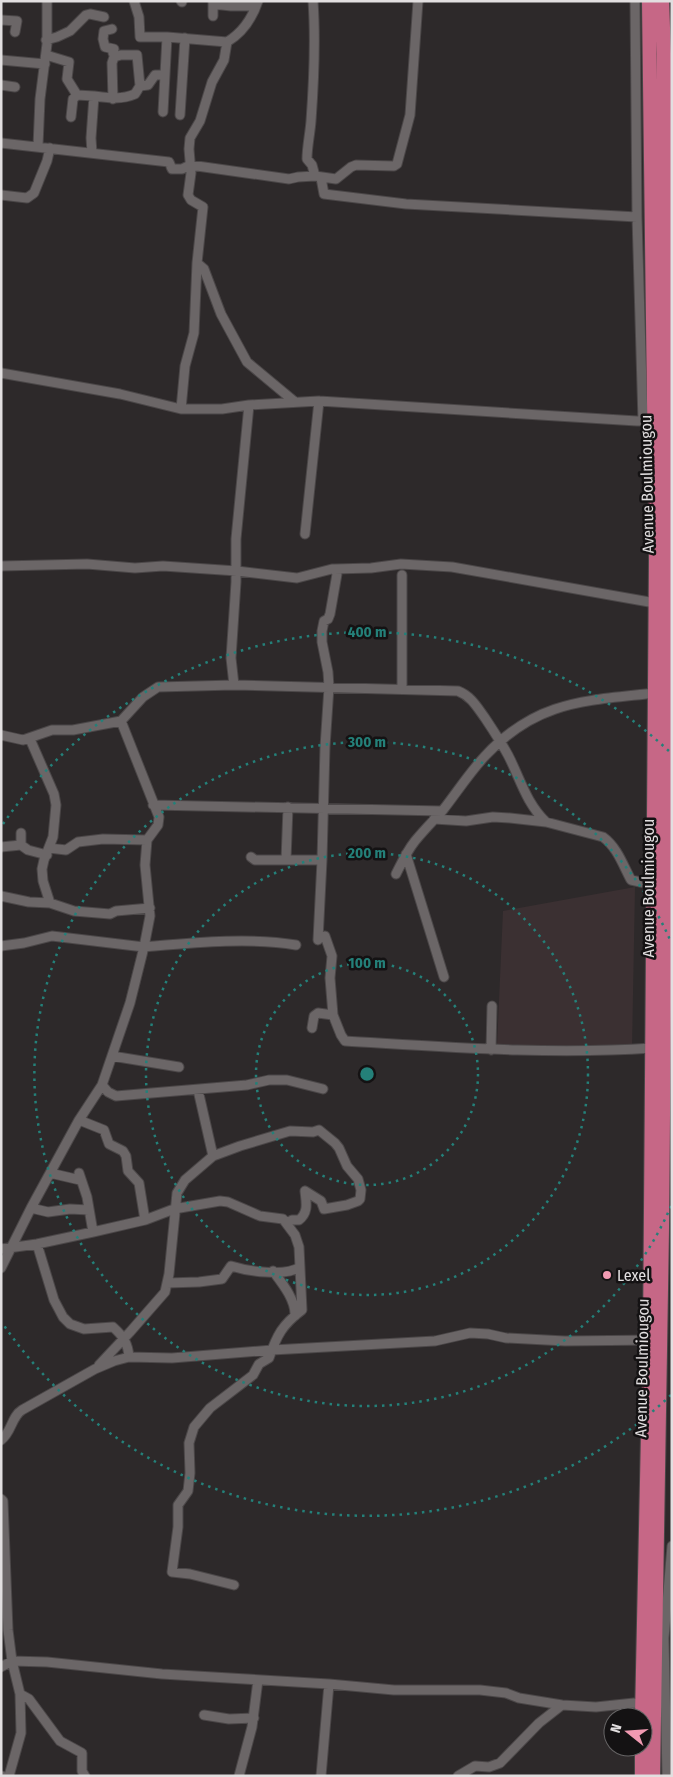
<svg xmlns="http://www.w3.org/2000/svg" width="673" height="1777" viewBox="0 0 673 1777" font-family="'Fira Sans Condensed',sans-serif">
	<rect width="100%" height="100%" fill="#2d292a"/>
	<path fill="#3b3032" d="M635 887 632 1048 497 1046 503 911Z"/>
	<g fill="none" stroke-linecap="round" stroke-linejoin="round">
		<defs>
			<path id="minor" d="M134 1 139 17 140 37H167L227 42
				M181 1 182 2
				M313 1C316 42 314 80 311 121 310 134 307 147 307 159L312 165 315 176
				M635 1 637 217 643 421
				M213 4 231 6H256
				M213 16V1
				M1 20 17 21 15 32
				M112 29 104 31 103 39 105 47 114 49 113 53 116 56
				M46 40 57 37 70 31 86 15 90 14 104 17
				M46 55 69 62 67 79 77 95 94 96
				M1 60 45 64
				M1 85 15 87
				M140 86 148 85 155 75H165
				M163 112 167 37
				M180 115 185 38
				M71 117 73 99 77 95
				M1 143 169 162 172 169H182L190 165 289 179 298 177 315 176 336 179 351 167 356 165 394 166 397 164 410 115 418 1
				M38 146 40 99 47 44V1
				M92 153 91 138 94 96C109 98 121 100 135 94L140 86 137 55H121L114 57 112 63 113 99
				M321 178 324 194 406 204 637 217
				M1 195 27 198 34 193 47 161 50 148
				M197 263 204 269 221 314 247 362 295 402
				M1 373 120 394 181 409H222L249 405 319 401 637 421 659 420
				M181 409 185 366 194 333 197 263 203 207 191 200 188 195 191 173 189 149 190 138 200 121 212 82 224 60 227 42C242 33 252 19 258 1
				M305 534 319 401
				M1 566 87 564 135 568 163 566 237 571 297 578 332 569H335L337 574 330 614 328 619 324 621 322 631V642L328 672 329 687 325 747 322 860 318 940
				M335 569 371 568 401 564 452 567 655 603
				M402 575V689
				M234 685 231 658 236 582V539L249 405
				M1 735 23 740 52 730H73L121 721 143 697 158 687 234 685 458 691C471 696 477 707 485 718 493 730 501 742 508 755 520 778 526 803 546 822
				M30 739 54 794 56 805 53 837 44 860 42 869 43 881 50 903
				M153 805 442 811
				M434 819 466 821 493 817 510 818 546 822 603 837C617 847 623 865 631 880L645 883 653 881
				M21 833V845L28 850 47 855
				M1 847 21 845
				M49 848 66 850 78 842 103 839 147 840
				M406 854 444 977
				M251 857 255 860H286L288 807
				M286 860H322
				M396 874C402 862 407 851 415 841 424 830 434 820 443 810 457 792 470 772 485 756 537 700 585 701 655 693
				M1 896 29 902 50 903 74 911 110 914 116 911 150 908
				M325 936 332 956 330 978 333 1015 341 1035 345 1041C448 1047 550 1055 652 1048
				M1 946 24 943 52 936 144 947 150 916 145 865 147 840 158 825 159 817 121 721
				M312 1028 314 1016 318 1013 333 1015
				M491 1050 492 1006
				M112 1056 179 1067
				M102 1085 108 1092 116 1096 247 1085 269 1080H287L323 1089
				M198 1090 213 1156
				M79 1120 104 1130 109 1144 123 1151 126 1156 128 1171 139 1183 145 1220
				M50 1173 80 1180
				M79 1173 87 1197 93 1232
				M31 1208 48 1212 70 1209 89 1210
				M287 1223 292 1220H299C309 1212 306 1202 305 1191
				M37 1244 54 1300 63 1317 70 1324 84 1329 113 1327C123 1336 128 1343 129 1357
				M1 1249 37 1244 93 1232 145 1220 174 1209 220 1201 228 1202 260 1216 283 1219 295 1235 299 1247 302 1310C282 1325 277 1335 269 1358L259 1364 253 1375 210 1408 194 1427 189 1443 190 1473 188 1491 178 1505V1527L172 1572 190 1574 234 1585
				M1 1268 31 1208 79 1120 102 1085 130 1003 144 947C191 943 249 937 296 945
				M273 1271C282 1283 296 1300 295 1316
				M167 1283 199 1282 222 1279 231 1266C247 1271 285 1277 300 1267
				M99 1365 130 1332 165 1292 169 1274 177 1193 185 1180 213 1156 240 1146 290 1131 313 1132 319 1130 335 1143 339 1148 347 1166 358 1179 361 1190 360 1199 358 1201 347 1205 324 1209 321 1201 305 1191
				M1 1440C12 1432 11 1417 22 1410L95 1369 114 1361 129 1357 172 1358 272 1350 435 1341 470 1333 488 1334 506 1338 565 1341 654 1340
				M1 1499 3 1501 8 1630 12 1661 20 1694 29 1699 60 1741 82 1753V1771L85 1776
				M1 1667 12 1661 47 1662 162 1674 329 1684 394 1690H480L506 1693 519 1698 562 1705 596 1707 634 1703 642 1705
				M204 1715 229 1719 254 1718
				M1 1776H2
				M9 1776 21 1733 20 1694
				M239 1776 252 1727 258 1680
				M321 1776 329 1684
				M458 1776 475 1766 489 1767 500 1763 539 1723 562 1705
				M667 1776 664 1638 672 1546"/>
			<path id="trunk" d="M642 1717 650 1340 656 558 649 1
				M642 1776V1747
				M653 1776 662 1228 667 666 664 420V54L662 1"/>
		</defs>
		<use href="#minor" stroke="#4b4748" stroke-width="11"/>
		<use href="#trunk" stroke="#4b4748" stroke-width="16"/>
		<use href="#minor" stroke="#6b6667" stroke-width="9"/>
		<use href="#trunk" stroke="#c66786" stroke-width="14"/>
	</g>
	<g fill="none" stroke="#248079" stroke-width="2.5" stroke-dasharray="2.5 5">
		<circle cx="367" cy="1074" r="111"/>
		<circle cx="367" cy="1074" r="221"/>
		<path d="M671 1206A332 332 0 1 1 671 942"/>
		<path d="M671 1395A442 442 0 0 1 3 1324M3 824A442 442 0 0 1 671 753"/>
	</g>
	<circle fill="#f19ab2" stroke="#141213" stroke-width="2" cx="607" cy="1275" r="5"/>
	<g text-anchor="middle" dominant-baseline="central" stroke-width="5" stroke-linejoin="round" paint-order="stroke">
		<g font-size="16" fill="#e2dfe0" stroke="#141213">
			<text transform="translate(647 484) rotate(-91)">Avenue Boulmiougou</text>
			<text transform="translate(648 888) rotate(-90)">Avenue Boulmiougou</text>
			<text transform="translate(642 1368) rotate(-89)">Avenue Boulmiougou</text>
		</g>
		<g font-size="16" fill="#e2dfe0" stroke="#141213" text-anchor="start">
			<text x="617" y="1275">Lexel</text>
		</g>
	</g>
	<circle cx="367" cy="1074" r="8" fill="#248079" stroke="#141213" stroke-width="2.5"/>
	<g font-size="15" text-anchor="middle" font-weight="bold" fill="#248079" stroke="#141213" stroke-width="5" stroke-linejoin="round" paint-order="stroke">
		<text x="367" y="637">400 m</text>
		<text x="367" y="747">300 m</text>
		<text x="367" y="858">200 m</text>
		<text x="367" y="968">100 m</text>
	</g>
	<rect width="673" height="1777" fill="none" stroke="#e2dfe0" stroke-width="5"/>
	<g transform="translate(628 1732) rotate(287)"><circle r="24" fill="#141213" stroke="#666465"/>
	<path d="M0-4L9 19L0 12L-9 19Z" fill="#f19ab2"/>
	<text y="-8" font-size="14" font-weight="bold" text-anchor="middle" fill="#e2dfe0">N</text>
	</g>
</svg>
